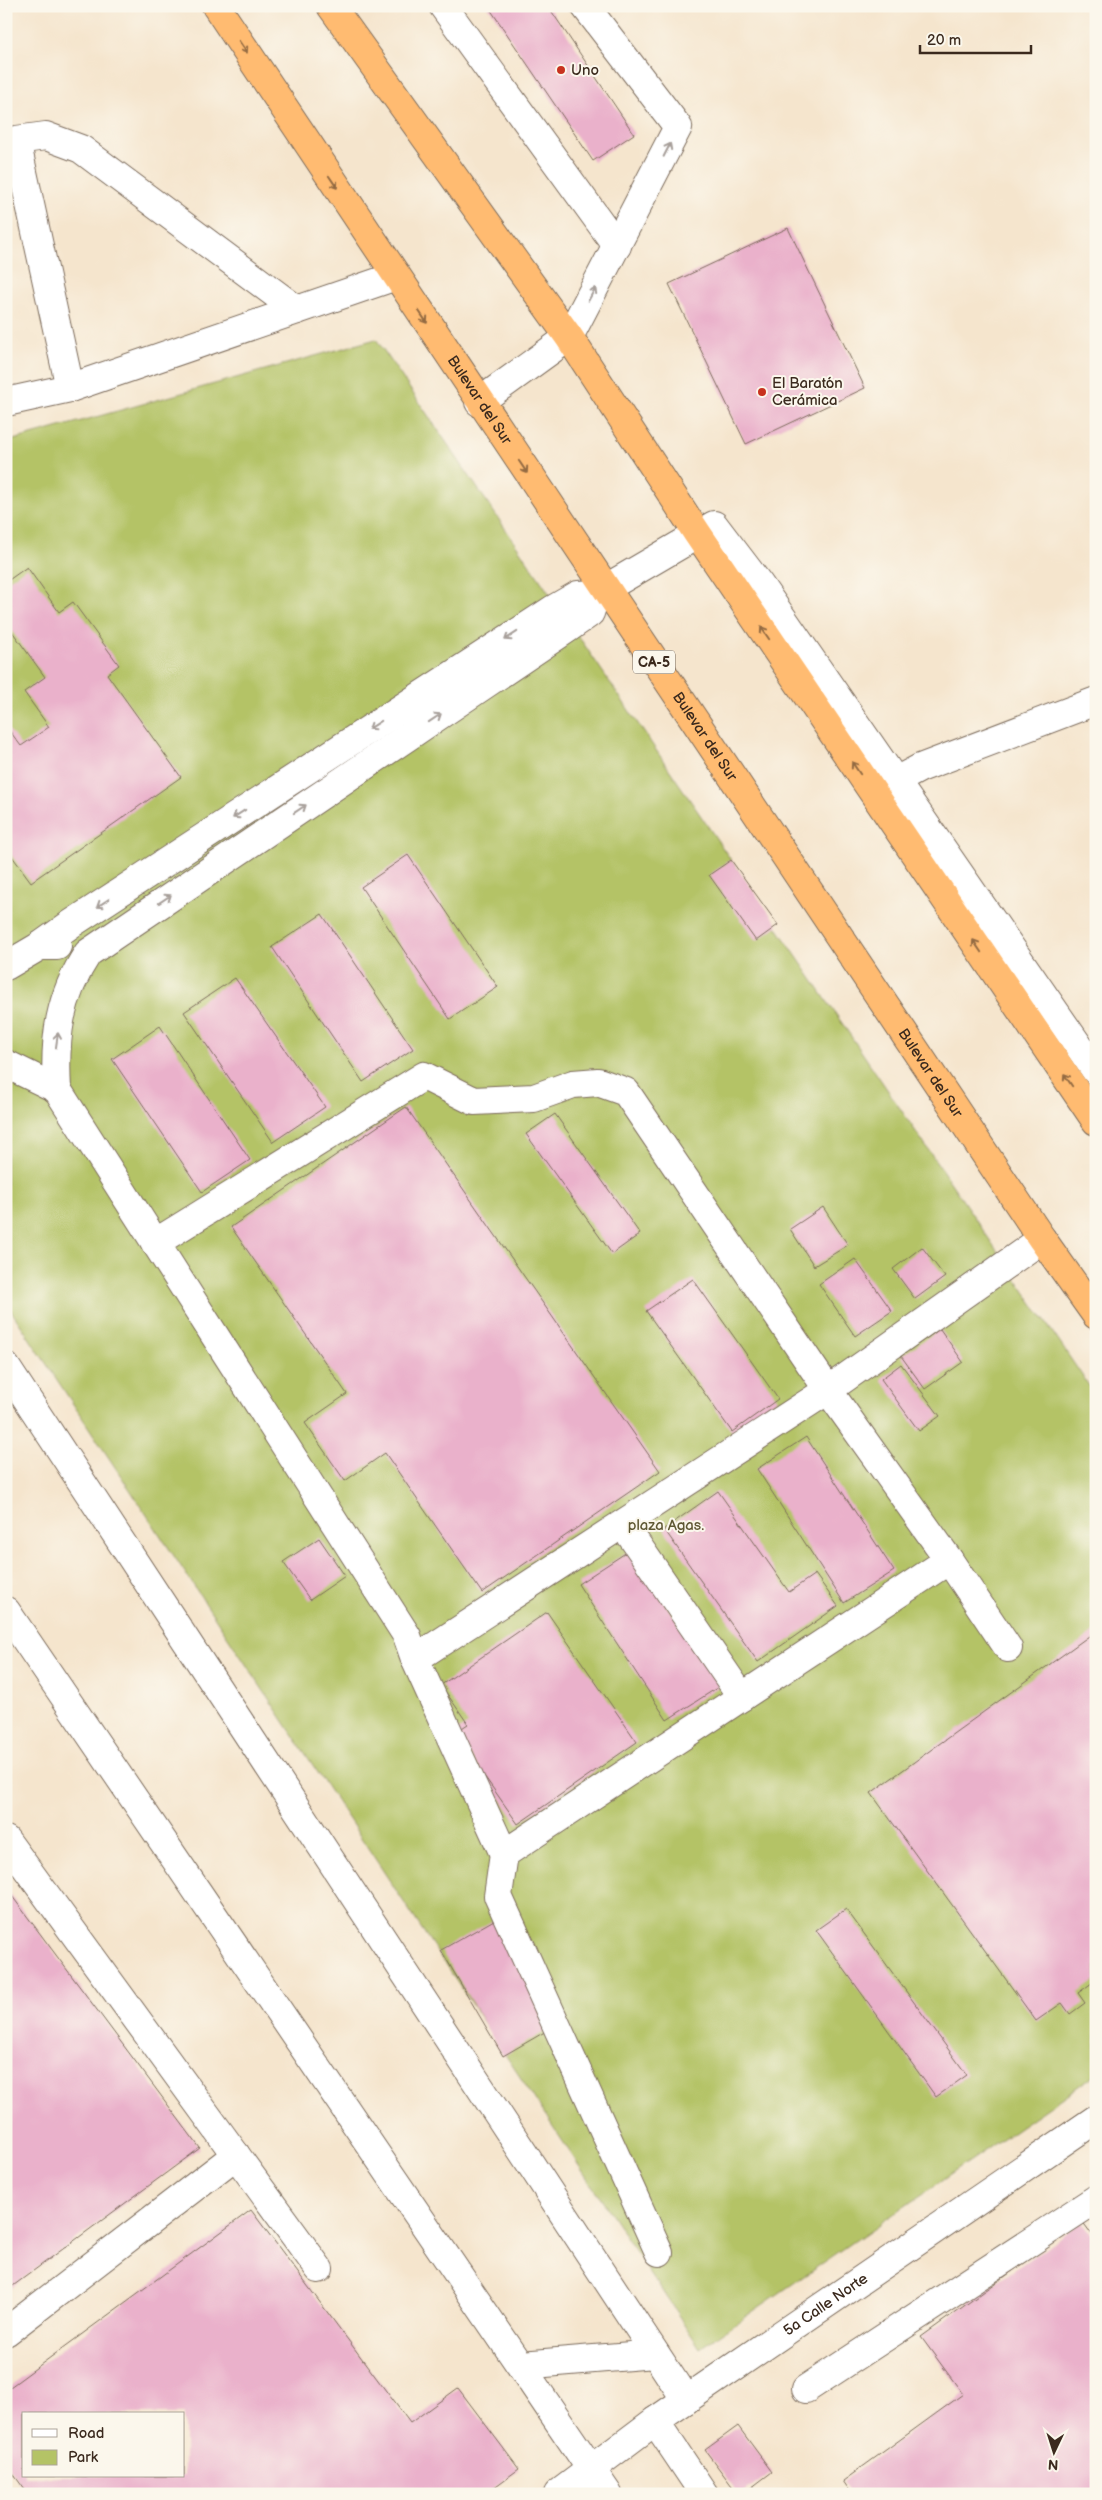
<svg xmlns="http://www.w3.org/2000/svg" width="1102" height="2500" viewBox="0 0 1102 2500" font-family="'Balsamiq Sans',sans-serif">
	<rect width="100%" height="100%" fill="#fbf7ec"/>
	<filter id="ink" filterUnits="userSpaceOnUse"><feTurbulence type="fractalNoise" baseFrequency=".02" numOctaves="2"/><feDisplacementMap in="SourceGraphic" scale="10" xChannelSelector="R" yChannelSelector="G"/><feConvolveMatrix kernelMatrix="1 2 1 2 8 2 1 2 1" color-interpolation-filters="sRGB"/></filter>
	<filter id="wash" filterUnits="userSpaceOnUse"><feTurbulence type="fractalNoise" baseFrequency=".0096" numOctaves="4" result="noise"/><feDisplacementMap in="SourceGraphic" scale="20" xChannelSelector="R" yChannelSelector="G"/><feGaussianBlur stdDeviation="1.12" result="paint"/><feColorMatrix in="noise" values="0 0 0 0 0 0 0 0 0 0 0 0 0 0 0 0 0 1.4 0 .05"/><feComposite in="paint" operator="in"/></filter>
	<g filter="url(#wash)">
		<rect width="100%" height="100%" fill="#f5e5cd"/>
		<path fill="#b4c366" stroke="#787642" d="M376 339 1096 1396V2074L700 2348 6 1303V442Z"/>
		<g id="blocks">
			<path fill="#eab1cb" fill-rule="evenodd" d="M488 6H548L634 134 593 161Z
				M788 228 865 388 746 444 669 284Z
				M27 567 59 612 73 602 119 665 107 674 181 777 31 882 6 848V726L21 746 49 727 24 692 45 677 6 623V582Z
				M408 855 498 987 450 1019 361 887Z
				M731 860 778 925 756 941 709 875Z
				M322 914 413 1049 363 1082 272 947Z
				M235 978 325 1107 273 1142 184 1012Z
				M160 1026 250 1160 202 1192 112 1059Z
				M406 1107 660 1471 482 1593 385 1453 345 1481 305 1423 347 1394 231 1227Z
				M555 1114 640 1234 612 1254 526 1134Z
				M823 1207 848 1245 814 1266 790 1229Z
				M922 1247 945 1277 915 1299 893 1269Z
				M855 1259 892 1311 855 1336 819 1284Z
				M693 1279 778 1399 732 1432 646 1311Z
				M940 1329 963 1362 925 1389 901 1356Z
				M901 1364 940 1416 919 1431 881 1379Z
				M806 1437 894 1571 844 1603 757 1469Z
				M718 1491 789 1592 815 1574 838 1606 758 1662 664 1529Z
				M319 1538 345 1576 310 1600 283 1562Z
				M630 1550 720 1686 667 1720 578 1584Z
				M547 1612 637 1742 518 1824 454 1733 468 1724 441 1685Z
				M1096 1631V1980L1078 1993 1085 2003 1070 2014 1062 2003 1036 2021 871 1793Z
				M6 1888 200 2148 6 2291Z
				M846 1909 967 2075 936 2097 816 1930Z
				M494 1920 555 2026 503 2056 441 1950Z
				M251 2210 410 2423 458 2388 519 2469 485 2494H28L6 2464V2390ZM24 2414H184V2476H24Z
				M1082 2221 1096 2240V2494H852L843 2481 963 2394 921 2337Z
				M738 2426 772 2472 743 2494H738L705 2450Z"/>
		</g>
	</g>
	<g filter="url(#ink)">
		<use href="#blocks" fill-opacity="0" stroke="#7c6b5b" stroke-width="1"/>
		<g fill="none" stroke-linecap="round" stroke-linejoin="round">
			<defs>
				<g id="minor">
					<path d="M443 6 617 246"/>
					<path d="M70 388 16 140 46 136 81 149 297 310"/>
					<path d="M6 402 70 388 396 276"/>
					<path d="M479 402 569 337 678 127 585 6"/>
					<path d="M596 594 590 613 567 629 88 953C59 997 54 1038 57 1089L407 1636 415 1659 828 1390 1042 1239"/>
					<path d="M879 790 920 768 1096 701"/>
					<path d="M40 946 71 924 552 610 578 595 596 594 714 525 759 584 1096 1071"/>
					<path d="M6 966 40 946H57"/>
					<path d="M6 1064 57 1089"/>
					<path d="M155 1243 424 1076 474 1101 534 1098 573 1084 598 1082 626 1092 828 1390 949 1560 1008 1648"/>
					<path d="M6 1367 686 2400"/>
					<path d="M623 1524 742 1697"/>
					<path d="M6 1611 608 2494"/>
					<path d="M415 1659 504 1854"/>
					<path d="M6 1840 319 2269"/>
					<path d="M659 2252 498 1896 504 1854 949 1560"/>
					<path d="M6 2332 236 2155"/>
					<path d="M521 2365 655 2354"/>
					<path d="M806 2389 1096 2199"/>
					<path d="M655 2421 704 2494"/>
					<path id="s1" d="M558 2494 655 2421 1096 2119"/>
				</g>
				<g id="highway">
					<path id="s2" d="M216 6 1042 1239 1096 1315"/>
					<path d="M331 6 569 337 697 533 1096 1121"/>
				</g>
			</defs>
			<use href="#minor" stroke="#7c6b5b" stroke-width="30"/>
			<use href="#highway" stroke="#7c6b5b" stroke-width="30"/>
			<use href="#minor" stroke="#fff" stroke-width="28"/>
			<use href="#highway" stroke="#ffbb71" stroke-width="28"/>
		</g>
		<defs><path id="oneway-shaft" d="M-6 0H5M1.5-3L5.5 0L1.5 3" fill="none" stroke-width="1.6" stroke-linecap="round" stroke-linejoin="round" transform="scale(1.25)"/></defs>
		<g stroke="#936b43">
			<use href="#oneway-shaft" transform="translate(243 47) rotate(56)"/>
			<use href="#oneway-shaft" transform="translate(333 182) rotate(56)"/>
			<use href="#oneway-shaft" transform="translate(423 317) rotate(56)"/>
			<use href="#oneway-shaft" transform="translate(523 467) rotate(56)"/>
			<use href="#oneway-shaft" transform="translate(765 633) rotate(-124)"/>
			<use href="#oneway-shaft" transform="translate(856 768) rotate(-124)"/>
			<use href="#oneway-shaft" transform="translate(977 946) rotate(-124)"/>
			<use href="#oneway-shaft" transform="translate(1068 1080) rotate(-124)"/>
		</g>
		<g stroke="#a79f9a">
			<use href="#oneway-shaft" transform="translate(667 150) rotate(-63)"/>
			<use href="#oneway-shaft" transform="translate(592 294) rotate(-62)"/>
			<use href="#oneway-shaft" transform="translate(511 636) rotate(147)"/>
			<use href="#oneway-shaft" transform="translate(435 718) rotate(-34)"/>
			<use href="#oneway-shaft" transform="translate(375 725) rotate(147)"/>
			<use href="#oneway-shaft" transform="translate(300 809) rotate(-34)"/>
			<use href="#oneway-shaft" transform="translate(239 814) rotate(147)"/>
			<use href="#oneway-shaft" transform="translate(165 899) rotate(-34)"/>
			<use href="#oneway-shaft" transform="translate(103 903) rotate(147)"/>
			<use href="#oneway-shaft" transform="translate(57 1040) rotate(-82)"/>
		</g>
	</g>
	<g fill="#c8321e" stroke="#fbf7ec" stroke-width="2">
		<circle cx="561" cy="70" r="5"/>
		<circle cx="762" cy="392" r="5"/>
	</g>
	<g text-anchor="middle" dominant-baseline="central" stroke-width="4" stroke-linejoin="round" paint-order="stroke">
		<rect fill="#fbf7ec" stroke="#75685c" stroke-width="1" x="633" y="650.5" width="42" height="23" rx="4"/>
		<g font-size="14" font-weight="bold" fill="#3b2a1e">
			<text x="654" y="662">CA-5</text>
		</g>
		<g font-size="15" fill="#3b2a1e" stroke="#fbf7ec" text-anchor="start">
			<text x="571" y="70">Uno</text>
			<text x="772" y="383">El Baratón<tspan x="772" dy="17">Cerámica</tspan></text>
		</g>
		<g font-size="15" fill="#3b2a1e" stroke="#fbf7ec">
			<text stroke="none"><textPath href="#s2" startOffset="474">Bulevar del Sur</textPath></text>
			<text stroke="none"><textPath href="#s2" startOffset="879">Bulevar del Sur</textPath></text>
			<text stroke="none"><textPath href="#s2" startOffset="1284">Bulevar del Sur</textPath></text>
			<text stroke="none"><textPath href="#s1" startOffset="328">5a Calle Norte</textPath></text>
		</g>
		<g font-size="15" fill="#5f5834" stroke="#fbf7ec">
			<text x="666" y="1525">plaza Agas.</text>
		</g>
	</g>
	<rect width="1102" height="2500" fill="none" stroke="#fbf7ec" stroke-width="25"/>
	<rect x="22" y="2412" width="162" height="65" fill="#fbf7ec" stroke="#aea59a"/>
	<rect x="32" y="2429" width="25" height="8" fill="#ffffff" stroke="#aea59a"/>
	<text x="68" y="2438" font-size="15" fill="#3b2a1e">Road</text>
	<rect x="32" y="2450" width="25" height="15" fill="#b4c366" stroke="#aea59a"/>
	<text x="68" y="2462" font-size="15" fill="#3b2a1e">Park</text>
	<g transform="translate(1054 2452) rotate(184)" stroke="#fbf7ec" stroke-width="4" paint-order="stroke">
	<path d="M0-4L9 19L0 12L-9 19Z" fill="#3b2a1e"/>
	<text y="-8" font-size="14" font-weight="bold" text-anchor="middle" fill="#3b2a1e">N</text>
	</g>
	<path d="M920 45v8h111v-8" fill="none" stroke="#3b2a1e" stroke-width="2.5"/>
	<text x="927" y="45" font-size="15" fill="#3b2a1e" stroke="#fbf7ec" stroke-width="4" paint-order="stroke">20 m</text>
</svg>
